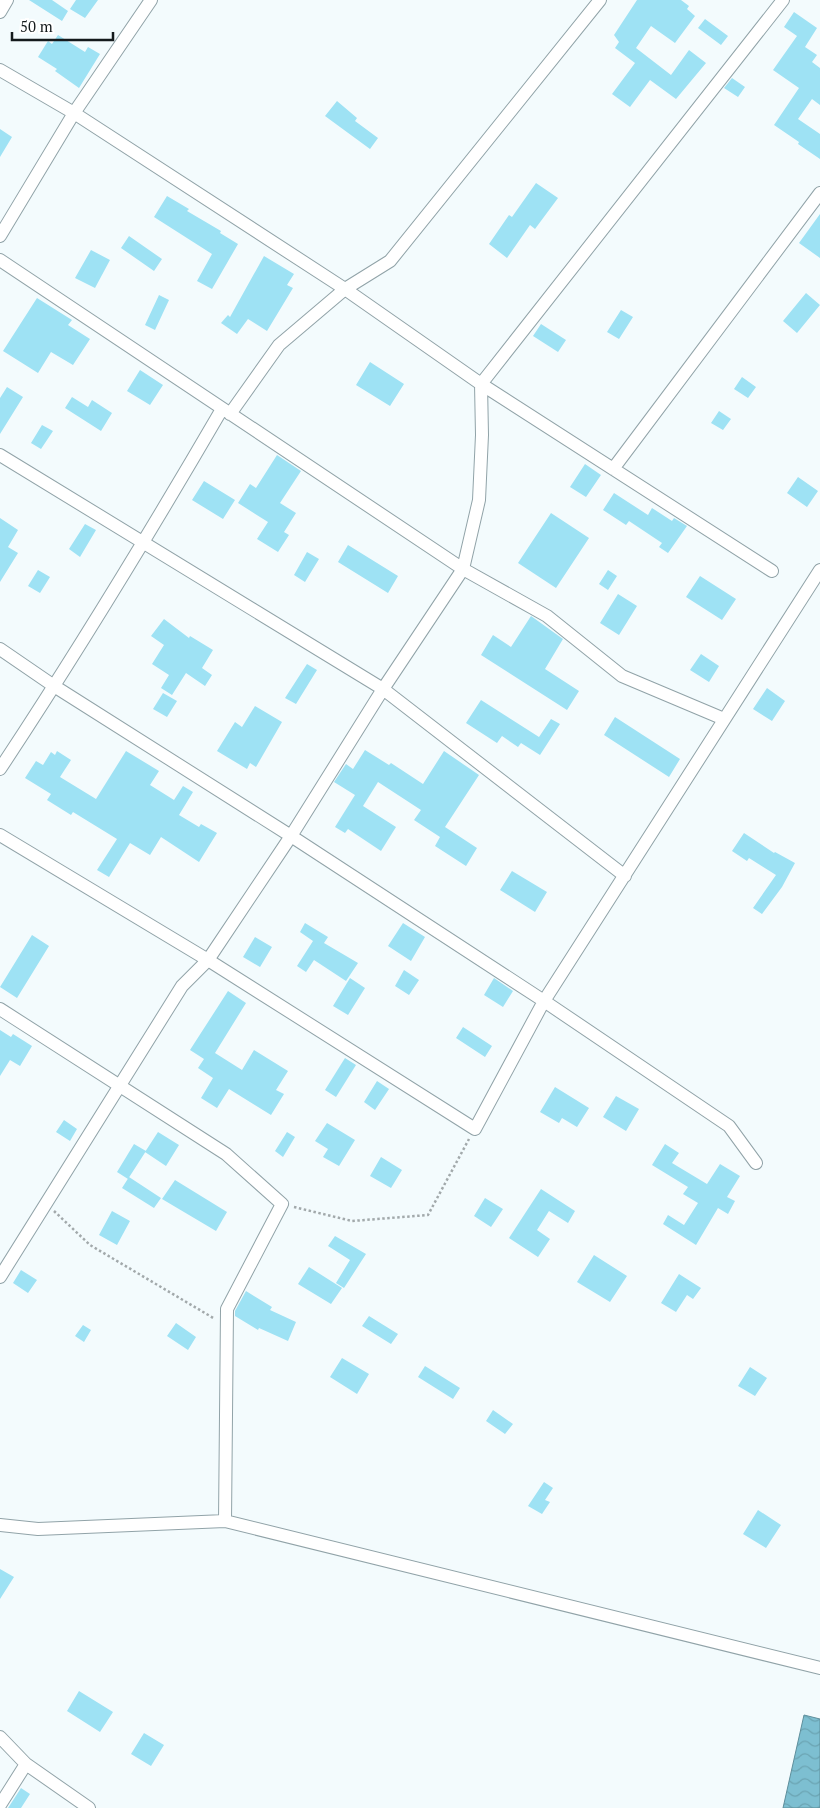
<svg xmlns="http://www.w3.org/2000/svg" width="820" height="1808" viewBox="0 0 820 1808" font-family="'PT Serif',serif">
	<defs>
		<pattern id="water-waves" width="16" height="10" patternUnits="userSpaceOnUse" patternTransform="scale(1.25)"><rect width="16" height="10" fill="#7dbfd1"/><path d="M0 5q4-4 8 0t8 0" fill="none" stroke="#6ba4b3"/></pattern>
	</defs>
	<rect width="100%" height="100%" fill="#f3fbfd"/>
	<path fill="url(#water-waves)" stroke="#5e8e9b" d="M804 1715 820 1719V1808H783Z"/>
	<path fill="#9ee2f4" d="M29 0H52L68 11 62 21Z
		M76 0H98L85 18 70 9Z
		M637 0H681L689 6 687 9 695 16 675 43 651 26 636 48 671 75 689 50 706 63 676 99 650 80 630 107 612 94 635 63 615 48 619 42 614 35Z
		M794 12 817 28 805 47 817 55 812 62 820 68V105L812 99 798 119 820 134V159L798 144 799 142 774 125 799 88 773 70 797 36 784 27Z
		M705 19 728 36 721 45 698 28Z
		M58 35 85 52 88 47 100 54 79 88 55 71 57 69 38 57 48 41 52 44Z
		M732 78 745 87 738 97 724 88Z
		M337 101 357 118 355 121 378 138 370 149 325 116Z
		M0 129 12 137 0 157Z
		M536 183 558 198 535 229 530 225 507 258 489 244 509 215 512 217Z
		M167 196 189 209 187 211 221 231 220 233 238 244 212 289 197 281 212 254 154 217Z
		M820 214V258L799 243Z
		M129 236 162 259 154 271 121 248Z
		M91 250 110 260 95 288 75 278Z
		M264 256 294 274 287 285 293 288 267 331 248 319 237 334 221 323 228 315 230 317Z
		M806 293 820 305 797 333 783 321Z
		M159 295 169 300 155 330 145 325Z
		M37 298 72 320 68 325 90 339 73 365 51 352 38 373 3 351Z
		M621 310 633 317 619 339 607 332Z
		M541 324 566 340 558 352 533 336Z
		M370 362 404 384 390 406 356 385Z
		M140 370 163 385 150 405 127 391Z
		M742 377 756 387 748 398 734 389Z
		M7 387 23 397 0 434V398Z
		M72 397 88 407 92 400 112 413 101 431 65 408Z
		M719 411 731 419 723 430 711 423Z
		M42 425 53 431 41 449 31 443Z
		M277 455 301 471 280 503 296 513 284 532 289 535 278 552 257 539 268 522 238 503 250 484 256 488Z
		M585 464 601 475 586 497 570 487Z
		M798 477 818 491 807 507 787 493Z
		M204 481 235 500 223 519 192 500Z
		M614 493 648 515 652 508 672 521 674 518 687 526 668 553 659 547 662 543 629 521 626 525 603 510Z
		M551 513 589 538 556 588 518 563Z
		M0 518 18 530 8 547 18 553 0 582Z
		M85 524 96 530 80 557 69 549Z
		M348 545 398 576 388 593 338 562Z
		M307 552 319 559 305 582 294 575Z
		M38 570 50 577 40 593 28 586Z
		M608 570 617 576 608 590 599 584Z
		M700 576 736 599 722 620 686 597Z
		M618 594 637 606 619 635 600 623Z
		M531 616 563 639 545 669 579 691 567 710 481 655 493 635 511 647Z
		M164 619 189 638 190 636 213 650 202 668 212 675 205 686 186 673 172 695 161 688 169 675 152 664 164 645 151 636Z
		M701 654 719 666 709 682 690 670Z
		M307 664 317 670 296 704 285 698Z
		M767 688 785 701 772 721 753 709Z
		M163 693 177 701 167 717 153 709Z
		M481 700 539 737 551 719 560 724 540 755 521 743 518 747 502 736 497 743 466 723Z
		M255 706 282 722 256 767 250 763 247 769 217 751 235 722 242 727Z
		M615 717 680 759 669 777 604 735Z
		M365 750 389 765 391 763 423 784 444 751 479 775 445 827 477 848 466 866 435 846 440 837 414 820 421 810 378 782 363 806 396 827 381 851 348 829 345 833 335 827 355 795 334 782 346 764 353 769Z
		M57 751 71 760 60 777 96 799 126 751 159 771 150 785 174 800 183 786 193 792 179 815 199 827 201 824 217 833 199 862 161 837 150 855 130 843 109 877 97 870 117 839 73 812 71 815 47 800 51 794 25 778 36 761 43 765 51 752 55 755Z
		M744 833 774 853 775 852 795 863 782 887 762 914 753 908 776 875 749 858 747 861 732 851Z
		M512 871 547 892 535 912 500 890Z
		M305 923 328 937 324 943 358 963 346 981 314 960 306 972 297 966 313 941 300 932Z
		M403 923 425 937 411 961 388 946Z
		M32 935 49 946 17 998 0 987Z
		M255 937 272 947 260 967 243 957Z
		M404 970 419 980 409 995 395 986Z
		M350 978 365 988 348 1015 333 1006Z
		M494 978 513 991 503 1007 484 995Z
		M228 991 246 1003 215 1053 242 1070 254 1050 288 1071 276 1090 284 1094 271 1115 229 1089 217 1108 201 1098 213 1078 198 1068 204 1059 190 1050Z
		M463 1027 492 1046 485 1057 456 1038Z
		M0 1030 11 1037 13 1034 32 1046 20 1066 10 1060 0 1076Z
		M345 1058 356 1065 336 1097 325 1090Z
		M377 1081 389 1089 375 1110 364 1102Z
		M555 1087 589 1108 577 1127 562 1118 559 1123 540 1112Z
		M616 1096 639 1109 626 1131 603 1117Z
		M64 1120 77 1129 70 1141 56 1132Z
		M327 1123 355 1140 339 1166 323 1157 328 1149 315 1141Z
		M158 1132 179 1145 166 1166 145 1152Z
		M287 1132 295 1137 283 1157 275 1151Z
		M134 1144 146 1151 128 1179 117 1172Z
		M665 1144 679 1153 672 1163 707 1184 720 1164 740 1176 727 1197 735 1201 728 1214 718 1208 696 1245 663 1224 668 1215 684 1225 698 1203 683 1194 688 1187 652 1165Z
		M381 1157 402 1170 391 1188 370 1176Z
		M129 1177 161 1198 154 1208 122 1188Z
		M175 1180 227 1212 216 1231 162 1199Z
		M541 1189 575 1211 568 1223 549 1211 537 1230 550 1239 538 1257 509 1238Z
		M485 1198 503 1209 491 1227 474 1216Z
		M112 1211 130 1221 117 1245 99 1235Z
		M335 1236 366 1254 344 1288 336 1283 350 1260 328 1246Z
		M594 1255 627 1276 610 1302 577 1282Z
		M309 1267 342 1288 331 1304 298 1284Z
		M21 1270 37 1280 28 1293 13 1283Z
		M679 1274 701 1288 693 1299 687 1295 676 1312 661 1303Z
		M246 1291 272 1307 270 1310 296 1322 288 1341 259 1328 258 1330 235 1316V1311Z
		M369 1316 398 1334 391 1344 362 1326Z
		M176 1323 196 1337 188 1350 167 1336Z
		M83 1325 91 1330 84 1342 75 1336Z
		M342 1358 369 1374 357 1394 330 1377Z
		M425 1366 460 1388 453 1399 418 1377Z
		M750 1367 767 1378 755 1396 738 1386Z
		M493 1410 513 1424 505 1434 486 1421Z
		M544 1482 553 1488 545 1500 550 1502 542 1514 528 1506Z
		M758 1510 781 1525 766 1548 743 1534Z
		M0 1569 14 1577 0 1599Z
		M79 1691 113 1712 100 1732 67 1711Z
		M144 1733 164 1745 151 1766 131 1754Z
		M21 1788 30 1794 21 1808H8Z"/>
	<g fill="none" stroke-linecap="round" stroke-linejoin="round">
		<defs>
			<path id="minor" d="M0 12 7 0
				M0 70 74 113 345 289 481 384 772 571
				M0 236 74 113 151 0
				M0 260 463 569 547 616 622 676 724 719
				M230 414 279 345 345 289 390 261 600 0
				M0 455 383 689 625 876
				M613 469 820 193
				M0 649 54 686 291 836 544 1001 729 1126 756 1163
				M0 769C78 651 151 531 222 409
				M0 835 208 960 475 1129 544 1001 820 570
				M0 1009 226 1154 282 1204 227 1309 225 1521
				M0 1277 182 986 208 960 291 836 383 689 463 569 479 500 482 435 481 384 783 0
				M0 1525 38 1529 225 1521 820 1668
				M0 1737 26 1764 89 1808
				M0 1805 26 1764"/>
		</defs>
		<use href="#minor" stroke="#91a3a8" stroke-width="14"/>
		<path stroke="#a2a9ab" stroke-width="2.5" stroke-dasharray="2.5 2.5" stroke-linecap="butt" d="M294 1207 352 1221 428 1215 469 1139
			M54 1211 90 1245 215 1319"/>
		<use href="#minor" stroke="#fff" stroke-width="12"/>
	</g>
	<path d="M12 32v8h101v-8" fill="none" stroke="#141a1c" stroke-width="2.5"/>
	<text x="20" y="32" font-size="15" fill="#141a1c" stroke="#ffffff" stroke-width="4" paint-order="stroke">50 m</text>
</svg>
